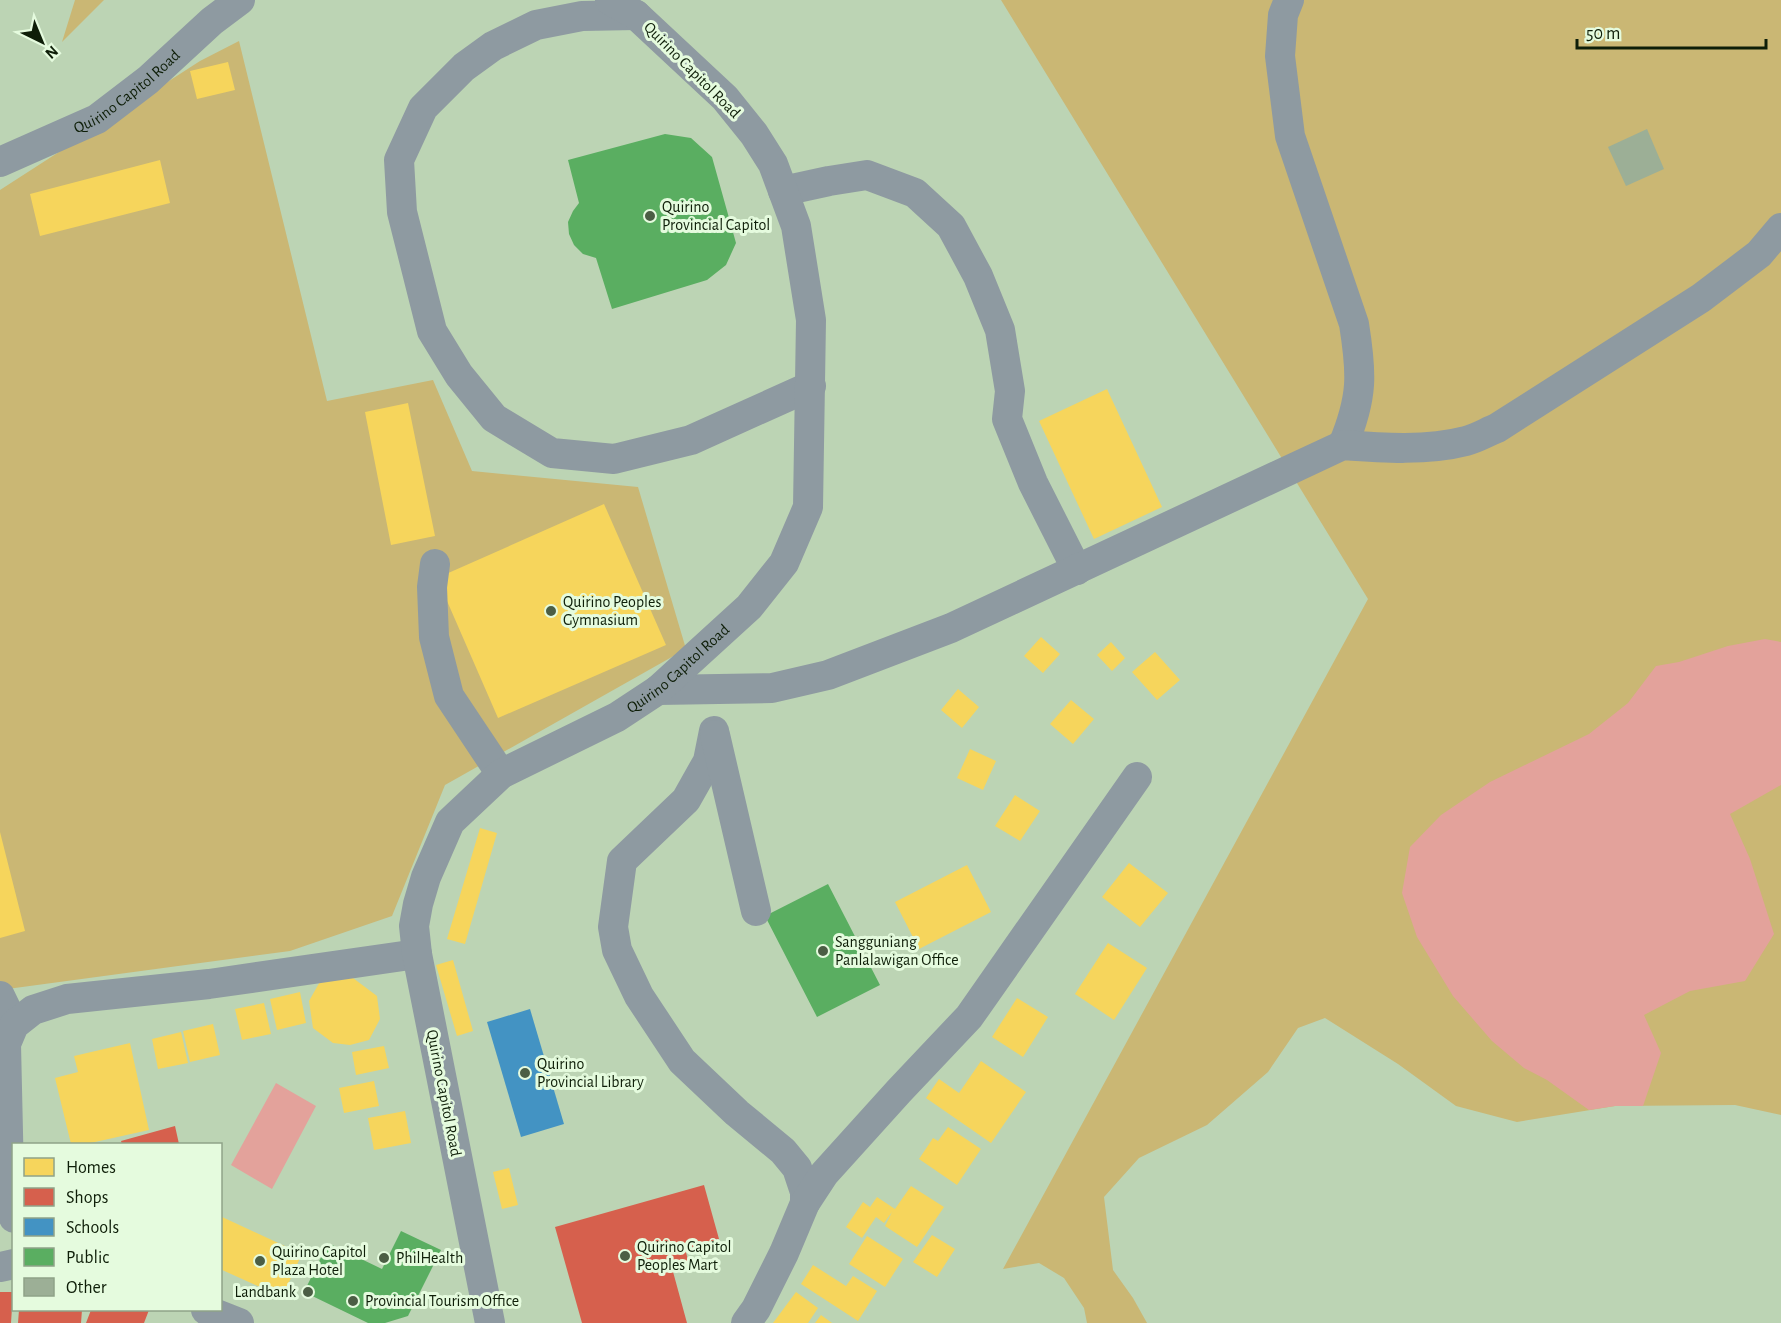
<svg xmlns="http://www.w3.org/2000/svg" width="1781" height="1323" viewBox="0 0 1781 1323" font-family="'Alegreya Sans',sans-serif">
	<rect width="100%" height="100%" fill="#bcd4b4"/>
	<path fill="#cab774" d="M75 0H104L62 42Z
		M1001 0H1781V1115L1735 1105 1615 1106 1517 1122 1456 1106 1398 1064 1325 1018 1298 1028 1268 1072 1207 1125 1139 1158 1104 1197 1113 1270 1133 1298 1147 1323H1087L1084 1308 1064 1278 1039 1263 1003 1269 1368 599Z
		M239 41 327 401 433 380 472 471 638 487 686 649 445 785 392 916 290 951 0 990V190L200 61Z"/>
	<path fill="#e3a29b" d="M1765 639 1781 642V785L1730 814 1750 859 1774 934 1745 981 1690 991 1644 1015 1661 1053 1643 1106H1615L1589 1110 1547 1080 1524 1068 1492 1041 1453 996 1417 937 1402 893 1410 847 1441 815 1490 782 1589 734 1628 703 1656 666 1679 662 1728 646Z
		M276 1083 316 1106 272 1189 231 1165Z"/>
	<path fill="#f6d55c" d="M228 62 235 90 197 99 190 71Z
		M160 160 170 203 40 236 30 194Z
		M1107 389 1162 507 1094 539 1039 421Z
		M408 403 435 536 391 545 365 412Z
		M604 504 666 645 498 718 437 578Z
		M1041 637 1060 654 1043 673 1024 656Z
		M1111 642 1125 658 1112 671 1097 655Z
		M1155 652 1180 680 1157 700 1132 672Z
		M958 689 979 707 962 728 941 710Z
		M1071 700 1094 719 1073 744 1050 724Z
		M970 749 996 761 983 790 957 778Z
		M1015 795 1040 811 1020 841 995 826Z
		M480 828 497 833 465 944 447 939Z
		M0 832 25 931 0 938Z
		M1129 863 1168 893 1140 927 1102 897Z
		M967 865 991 912 919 949 895 902Z
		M1108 943 1147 968 1114 1020 1075 994Z
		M453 960 473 1031 457 1036 436 965Z
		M349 975 377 996 380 1019 369 1040 350 1045 333 1043 313 1028 309 1001 322 978Z
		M300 992 306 1023 277 1030 270 999Z
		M1017 998 1048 1017 1023 1057 992 1037Z
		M264 1003 271 1034 242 1040 235 1009Z
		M213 1024 220 1055 190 1062 183 1031Z
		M181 1032 188 1063 158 1069 152 1039Z
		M130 1043 149 1130 86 1144H71L55 1078 78 1072 74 1056Z
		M384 1046 389 1068 356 1075 352 1052Z
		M981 1061 1026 1092 991 1143 926 1098 939 1079 959 1093Z
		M374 1081 379 1106 344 1113 339 1088Z
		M405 1111 411 1143 374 1150 368 1118Z
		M948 1127 981 1149 957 1185 919 1159 933 1138 938 1141Z
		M509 1168 518 1205 502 1209 493 1172Z
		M911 1186 944 1207 917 1247 885 1226 892 1212 884 1223 876 1217 862 1238 846 1227 863 1202 870 1207 877 1197 895 1209Z
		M220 1216 302 1254 282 1297 220 1269Z
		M932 1235 955 1249 937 1277 913 1262Z
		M867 1236 903 1259 885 1287 849 1264Z
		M813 1265 846 1286 853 1276 877 1291 858 1321 801 1284Z
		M796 1292 818 1308 808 1323H773Z
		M821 1315 832 1323H815Z"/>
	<path fill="#d6604d" d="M175 1126 179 1144H122L121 1141Z
		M704 1185 719 1239 685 1249 689 1263 672 1268 687 1323H582L555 1227Z
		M0 1292H13L11 1323H0Z
		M19 1310H82L81 1323H18Z
		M91 1310H149L144 1323H86Z"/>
	<path fill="#4393c3" d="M530 1009 564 1124 521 1137 487 1022Z"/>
	<path fill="#5aae61" d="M665 134 691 138 712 157 736 243 726 265 707 280 612 309 596 258 583 254 574 245 569 234 568 222 573 211 579 203 568 160Z
		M828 884 880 985 817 1017 765 916Z
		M401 1231 441 1250 408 1316 385 1323H368L304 1292 328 1243 382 1269Z"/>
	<path fill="#9caf96" d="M1647 129 1664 169 1626 186 1608 147Z"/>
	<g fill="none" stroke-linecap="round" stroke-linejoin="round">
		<g stroke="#8e9aa1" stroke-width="30">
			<path d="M1289 0 1283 15 1280 56 1290 136 1354 324C1362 374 1363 397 1343 445"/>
			<path d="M636 15 582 16 536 25 493 46 464 67 423 108 399 160 402 212 432 331 459 375 494 418 552 453 614 459 691 440 811 386"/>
			<path id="s1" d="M0 162 97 119 148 80 212 21 240 0"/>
			<path d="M783 191 829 181 867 175 915 193 951 226 978 276 1000 330 1010 391 1007 419 1033 483 1077 570"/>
			<path d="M435 564 432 587 434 637 449 696 501 774"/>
			<path d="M658 690 772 688 828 675 951 628 1343 445C1383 448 1427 451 1466 441 1477 438 1487 432 1497 428L1701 298 1759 254 1781 228"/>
			<path d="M714 731 708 761 686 800 622 861 613 927 617 950 639 996 682 1061 737 1113 783 1151 797 1168 805 1192V1203"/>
			<path d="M715 735 756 911"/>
			<path d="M0 996 14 1025"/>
			<path d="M14 1218 9 1177 6 1044 14 1025 33 1010 67 999 209 984 417 954"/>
			<path d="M0 1267 14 1264"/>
			<path d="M206 1310 239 1323"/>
			<path id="s2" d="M490 1323 417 954 414 926 418 904 426 877 450 822 501 774 617 717 658 690 749 607 784 563 808 507 811 320 796 226 773 164 754 134 725 98 636 15 610 0"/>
			<path d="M746 1323 756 1309 784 1253 805 1203 824 1174 899 1091 969 1017 1137 777"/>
		</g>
	</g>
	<g fill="#4b5e44" stroke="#e5fbde" stroke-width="2">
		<circle cx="650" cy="216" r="6"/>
		<circle cx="551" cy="611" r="6"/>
		<circle cx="823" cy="951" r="6"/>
		<circle cx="525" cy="1073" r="6"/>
		<circle cx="625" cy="1256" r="6"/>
		<circle cx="384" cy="1258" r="6"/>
		<circle cx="260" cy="1261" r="6"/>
		<circle cx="308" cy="1292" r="6"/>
		<circle cx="353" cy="1301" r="6"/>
	</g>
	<g text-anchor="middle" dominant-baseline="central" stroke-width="6" stroke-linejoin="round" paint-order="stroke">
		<g font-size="16" fill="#0e1e08" stroke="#e5fbde">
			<text transform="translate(692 70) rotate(45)">Quirino Capitol Road</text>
			<text stroke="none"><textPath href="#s1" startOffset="146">Quirino Capitol Road</textPath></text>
			<text stroke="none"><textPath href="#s2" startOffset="792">Quirino Capitol Road</textPath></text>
			<text transform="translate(444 1093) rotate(79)">Quirino Capitol Road</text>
		</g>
		<g font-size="16" fill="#0e1e08" stroke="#e5fbde" text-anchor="start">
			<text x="662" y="207">Quirino<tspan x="662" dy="18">Provincial Capitol</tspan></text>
			<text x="563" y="602">Quirino Peoples<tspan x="563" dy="18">Gymnasium</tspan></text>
			<text x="835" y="942">Sangguniang<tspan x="835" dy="18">Panlalawigan Office</tspan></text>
			<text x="537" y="1064">Quirino<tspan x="537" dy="18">Provincial Library</tspan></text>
			<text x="637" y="1247">Quirino Capitol<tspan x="637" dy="18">Peoples Mart</tspan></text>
			<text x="272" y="1252">Quirino Capitol<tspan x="272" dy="18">Plaza Hotel</tspan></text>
			<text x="396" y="1258">PhilHealth</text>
			<text x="296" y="1292" text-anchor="end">Landbank</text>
			<text x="365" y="1301">Provincial Tourism Office</text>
		</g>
	</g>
	<rect x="12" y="1143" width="210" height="168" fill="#e5fbde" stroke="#8fa388" stroke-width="1.5"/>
	<rect x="24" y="1158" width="30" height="18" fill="#f6d55c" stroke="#8fa388" stroke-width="1.5"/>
	<text x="66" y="1173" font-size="18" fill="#0e1e08">Homes</text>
	<rect x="24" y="1188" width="30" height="18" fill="#d6604d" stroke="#8fa388" stroke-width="1.5"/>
	<text x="66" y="1203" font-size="18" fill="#0e1e08">Shops</text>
	<rect x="24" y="1218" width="30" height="18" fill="#4393c3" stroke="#8fa388" stroke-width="1.5"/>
	<text x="66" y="1233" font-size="18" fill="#0e1e08">Schools</text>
	<rect x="24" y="1248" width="30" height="18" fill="#5aae61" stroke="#8fa388" stroke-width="1.5"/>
	<text x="66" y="1263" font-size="18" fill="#0e1e08">Public</text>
	<rect x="24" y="1278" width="30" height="18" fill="#9caf96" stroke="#8fa388" stroke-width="1.5"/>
	<text x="66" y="1293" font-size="18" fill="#0e1e08">Other</text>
	<g transform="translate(42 42) rotate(137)" stroke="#e5fbde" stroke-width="4.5" paint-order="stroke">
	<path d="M0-4.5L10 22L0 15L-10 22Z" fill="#0e1e08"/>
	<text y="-9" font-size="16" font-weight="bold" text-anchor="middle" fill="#0e1e08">N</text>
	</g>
	<path d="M1577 39v9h189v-9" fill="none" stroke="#0e1e08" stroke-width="3"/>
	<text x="1586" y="39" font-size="18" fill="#0e1e08" stroke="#e5fbde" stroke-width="4.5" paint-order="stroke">50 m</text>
</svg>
